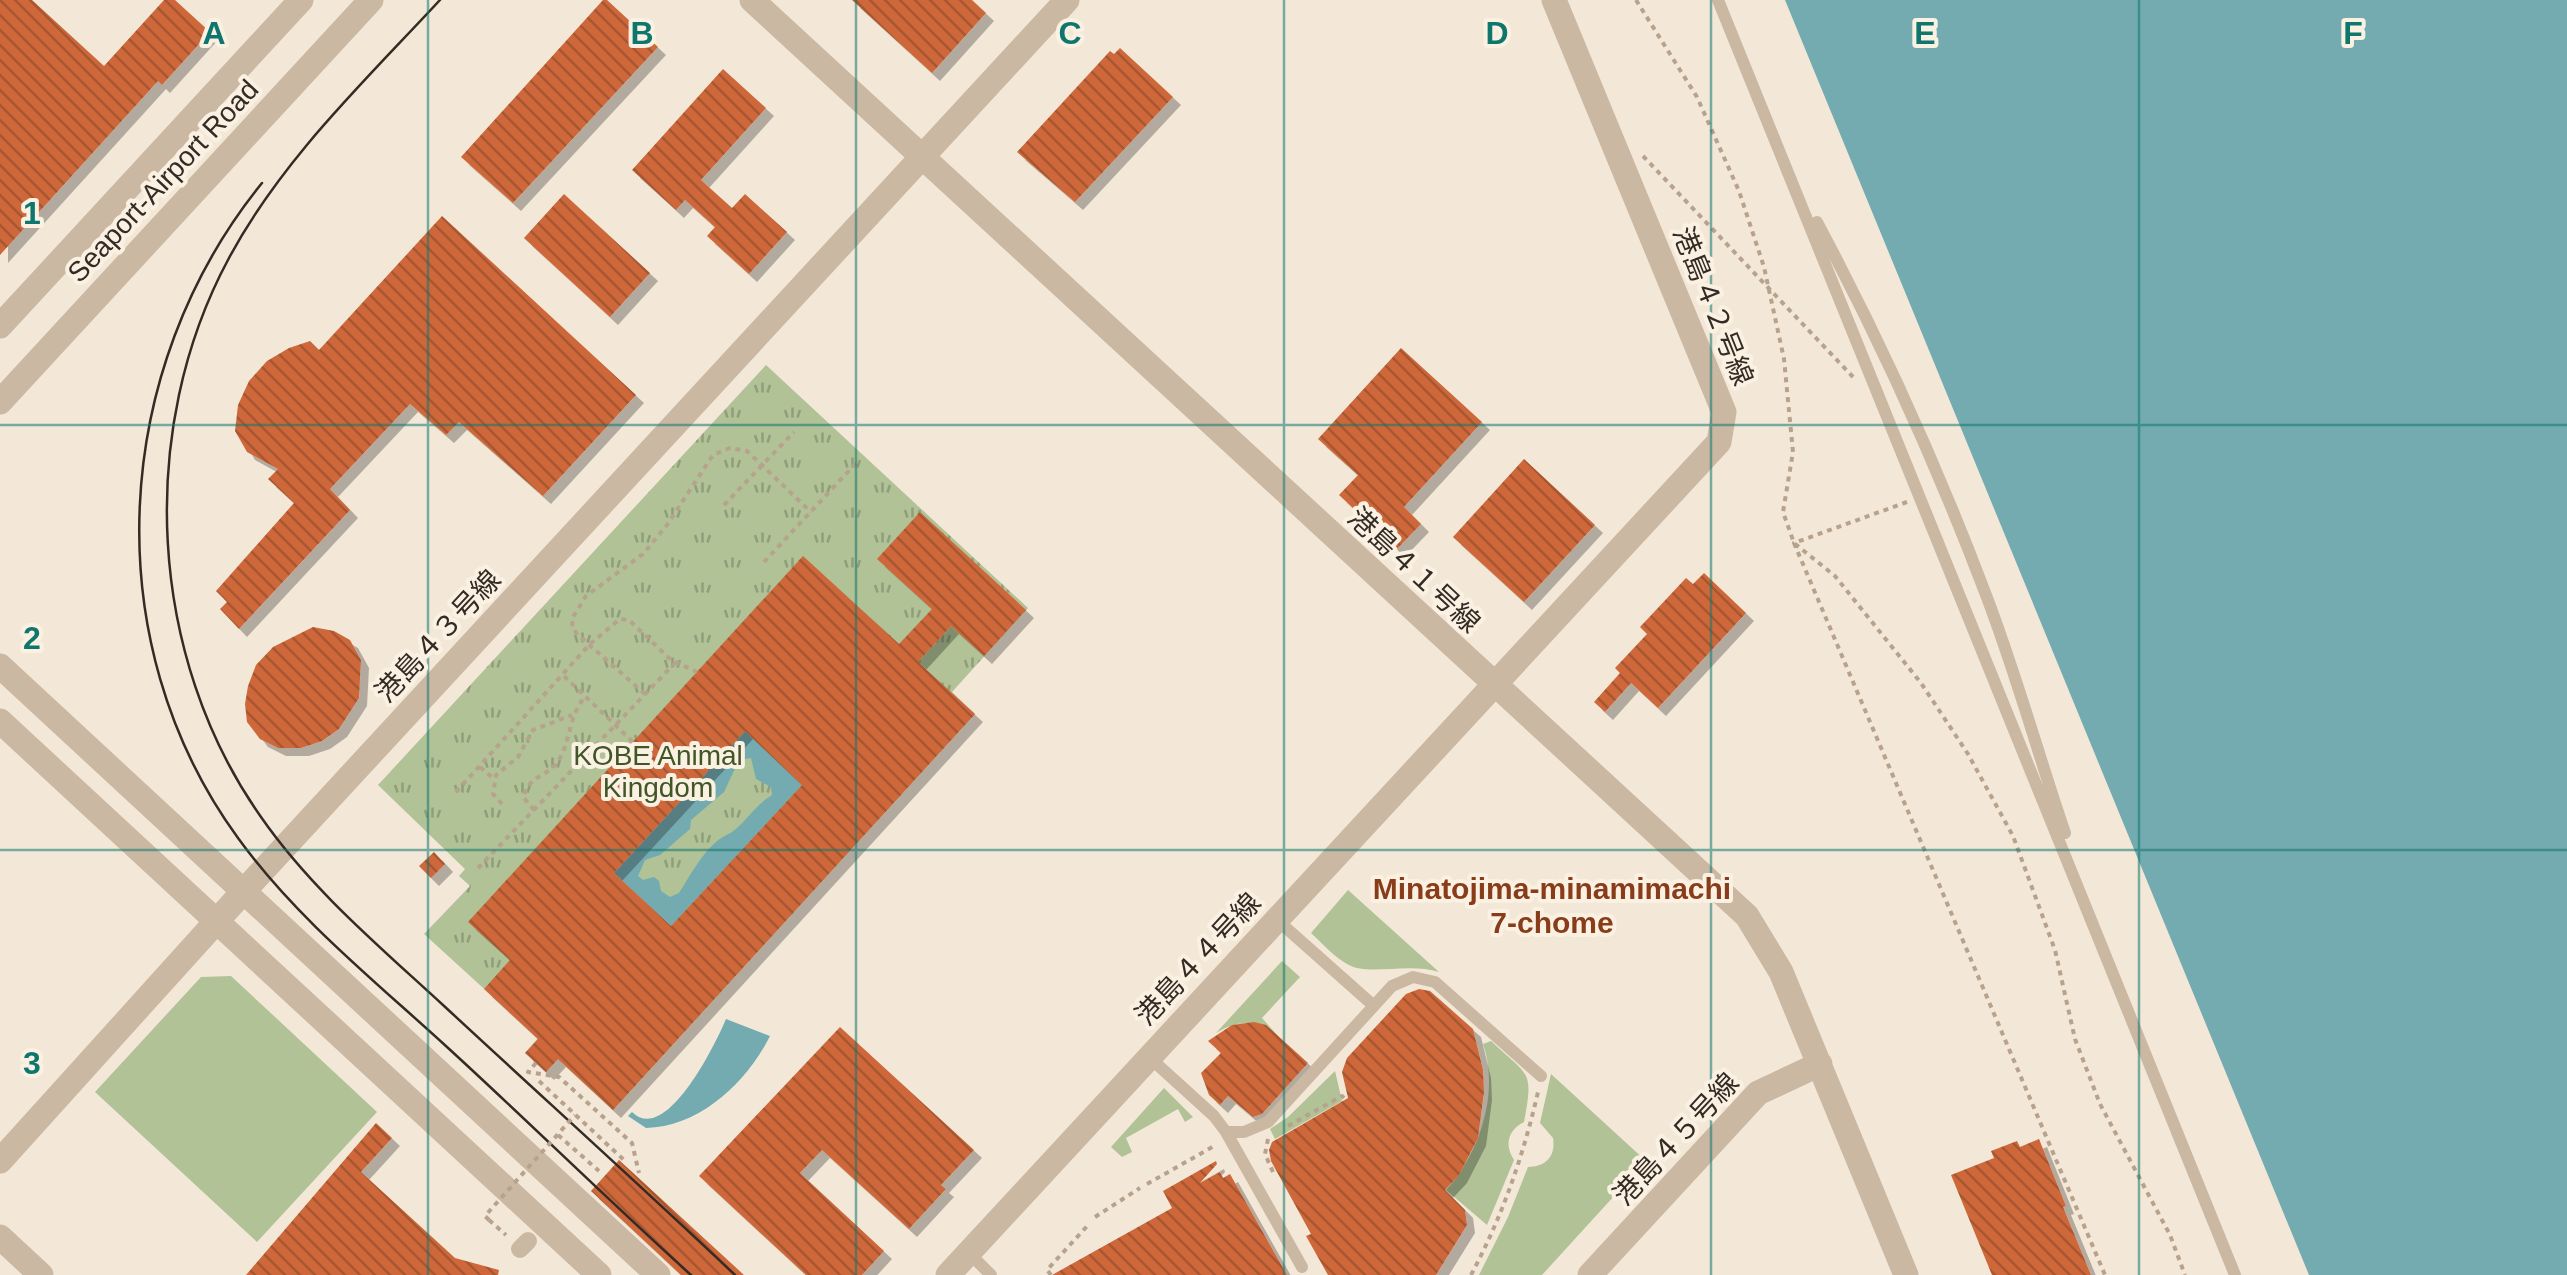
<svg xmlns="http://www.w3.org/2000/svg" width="2567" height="1275" viewBox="0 0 2567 1275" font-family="Helvetica,'Noto Sans JP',sans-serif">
	<defs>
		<pattern id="park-tufts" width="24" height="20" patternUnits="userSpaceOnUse" patternTransform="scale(2.5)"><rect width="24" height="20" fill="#b0c296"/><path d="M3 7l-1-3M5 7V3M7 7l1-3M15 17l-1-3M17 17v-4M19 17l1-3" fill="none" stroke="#909e7a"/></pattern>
		<pattern id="building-back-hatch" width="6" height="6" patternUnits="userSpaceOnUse" patternTransform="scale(2.5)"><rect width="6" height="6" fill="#ce683a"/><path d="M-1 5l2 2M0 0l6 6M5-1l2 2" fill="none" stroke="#a85631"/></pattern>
		<filter id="shadow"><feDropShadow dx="8" dy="8" stdDeviation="0" flood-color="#0004"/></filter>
	</defs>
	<rect width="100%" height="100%" fill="#f3e8d7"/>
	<path fill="#b0c296" d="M1348 890 1439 972C1409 962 1369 976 1349 965 1335 958 1322 943 1311 933Z
		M1282 961 1300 977 1262 1018 1279 1037C1259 1020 1239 1019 1216 1033Z
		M231 976 377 1112 257 1242 95 1092 201 977Z
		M1491 1041C1529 1077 1534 1069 1524 1122 1508 1130 1504 1145 1514 1160L1487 1225 1446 1190C1479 1154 1500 1093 1483 1044Z
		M1335 1071 1342 1101 1275 1139 1270 1129 1288 1117Z
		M1551 1074 1646 1161 1542 1275H1479L1508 1217 1528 1167C1546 1167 1556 1156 1553 1138L1540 1123Z
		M1164 1088 1193 1117 1185 1122 1178 1109 1126 1138 1132 1152 1122 1157 1111 1147Z"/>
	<path fill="url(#park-tufts)" d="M766 365 1028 608 952 692 975 714 613 1110 558 1059 546 1072 525 1053 538 1038 424 934 470 886 459 876 465 869 378 785Z"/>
	<path fill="#74abb1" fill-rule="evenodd" d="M1785 0H2567V1275H2309Z
		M745 731 802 785 671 926 614 873ZM751 758 756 779 771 787 772 795C757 804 749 817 737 828 731 834 722 836 716 842 700 856 690 876 679 893L670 897 661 891 659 881 654 877 643 880 638 876 645 860 660 855 690 829 691 820 724 792 739 760Z
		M726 1019 770 1036C747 1082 700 1127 646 1128L628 1116 632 1112C666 1146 716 1043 726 1019Z"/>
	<path fill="url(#building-back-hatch)" fill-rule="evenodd" filter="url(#shadow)" d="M0 0H32L104 66 164 0H175L210 32 162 85 158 81 0 255Z
		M603 0H607L658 47 513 203 461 157Z
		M852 0H972L986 13 932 73Z
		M1120 48 1173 97 1075 202 1017 152 1110 51 1114 54Z
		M723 69 766 108 701 180 732 208 745 194 787 232 749 274 707 236 715 227 685 200 676 210 632 170Z
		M564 194 650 273 610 317 524 238Z
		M442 216 636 395 543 496 459 422 446 435 410 404 330 489 350 510 239 629 220 609 227 602 216 591 294 503 268 479 278 469 247 452 235 431 238 405 249 381 267 361 289 348 310 341 319 350Z
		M1401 348 1482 422 1404 507 1421 524 1397 549 1339 495 1358 475 1318 439Z
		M1524 459 1595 525 1524 602 1453 537Z
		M920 512 1026 610 984 656 951 626 918 662 975 714 613 1110 558 1059 546 1072 525 1053 538 1039 484 989 510 960 468 922 803 556 899 644 932 609 877 559ZM745 731 802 785 671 926 614 873Z
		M1704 573 1746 613 1658 708 1631 683 1605 712 1594 702 1620 673 1615 668 1647 634 1640 627 1686 578 1693 584Z
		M313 627 334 631 350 640 361 660 359 698 339 729 322 741 301 748H278L260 739 247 722 245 704 248 686 256 665 273 647Z
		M434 852 445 864 431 878 419 866Z
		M1419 989 1430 991 1473 1029 1483 1070 1484 1092 1478 1138 1459 1175 1445 1190 1465 1210 1467 1225 1436 1275H1328L1306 1236 1311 1234 1271 1161 1269 1150 1272 1142 1348 1098 1342 1072 1347 1058 1406 994Z
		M1254 1022 1266 1025 1308 1063 1262 1114 1253 1117 1228 1096 1220 1105 1209 1095 1201 1073 1221 1053 1208 1041 1232 1025Z
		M840 1027 974 1150 941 1185 946 1189 909 1229 822 1150 800 1173 884 1251 862 1275H806L699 1176Z
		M376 1123 392 1138 361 1172 455 1258 499 1270 498 1275H246Z
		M2039 1139 2066 1206 2063 1207 2091 1275H1992L1951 1175 1994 1158 1991 1151 2017 1141 2020 1147Z
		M619 1160 744 1275H681L591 1191Z
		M1216 1161 1217 1164 1200 1183 1220 1172 1223 1178 1230 1174 1287 1275H1052L1172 1208 1163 1191Z"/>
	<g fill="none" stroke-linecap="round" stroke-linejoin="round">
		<path stroke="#b7a28d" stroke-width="4" stroke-dasharray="5 5" stroke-linecap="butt" d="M1636 0 1697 97 1739 191 1764 267 1784 359 1793 452 1783 512 1794 543 1835 576 1921 683 1968 754 2013 836 2055 950 2075 1039 2100 1104 2170 1235 2185 1275
			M1643 156 1853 377
			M1907 502 1794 543 2105 1275
			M724 505 794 432
			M764 562 858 461
			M564 676 633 742
			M645 694 577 634 572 627 573 617 586 596 643 554 667 525 713 455 730 448 747 451 811 512
			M480 767 494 779
			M456 792 590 644 620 619 629 620 671 660 697 672
			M502 804 493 794 496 775 518 757 533 730 572 715
			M534 810 523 797C531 774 543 779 556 764 571 745 567 718 585 697
			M478 868 676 662
			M536 1063 528 1072 559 1077 632 1143 639 1173
			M539 1081 624 1160
			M1288 1126 1342 1096 1344 1098
			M558 1135 599 1171
			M1268 1139 1265 1154 1273 1172
			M1147 1184 1216 1145
			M1095 1217 1140 1188
			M489 1220 506 1235
			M1051 1275 1047 1270 1089 1224
			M1471 1275C1502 1217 1523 1157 1538 1092"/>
		<path stroke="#cbb8a3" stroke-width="12" d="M1718 0 2235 1275
			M1817 222C1881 342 1938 468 1986 595 2016 673 2038 754 2065 833
			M1276 919 1374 1006
			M1149 1057 1214 1116 1226 1132 1302 1267
			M1226 1132H1244L1268 1122 1392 986 1413 977 1435 982 1541 1076
			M969 1253 991 1275"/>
		<path stroke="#cbb8a3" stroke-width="18" d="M520 1249 528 1241"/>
		<path stroke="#cbb8a3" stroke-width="25" d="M752 0 1747 916 1781 972 1906 1275
			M0 326 301 0
			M0 402 371 0
			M0 666 658 1275
			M0 721 599 1275
			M0 1161 243 892 1067 0
			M0 1237 41 1275
			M948 1275 1719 442 1724 412 1554 0
			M1590 1275 1758 1093 1820 1064"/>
		<path stroke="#352b25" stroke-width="2.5" d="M440 0C365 81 282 159 229 258 136 430 148 657 261 817 311 889 379 946 443 1005 540 1095 639 1184 735 1275
			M262 183C111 369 95 642 238 838 296 918 375 981 447 1047 529 1122 608 1200 691 1275"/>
		<path stroke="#b7a28d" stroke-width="4" stroke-dasharray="5 5" stroke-linecap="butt" d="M489 1220 485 1216 575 1115"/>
	</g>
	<path fill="none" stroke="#0f766e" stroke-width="2.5" stroke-opacity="0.55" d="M428 0V1275M856 0V1275M1284 0V1275M1711 0V1275M2139 0V1275M0 425H2567M0 850H2567"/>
	<g text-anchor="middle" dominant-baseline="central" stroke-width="8" stroke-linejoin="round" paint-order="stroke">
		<g font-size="28" fill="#352b25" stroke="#faf1e3">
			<text transform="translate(163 181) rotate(-47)">Seaport-Airport Road</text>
			<text transform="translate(1713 306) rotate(68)">港島４２号線</text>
			<text transform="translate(1414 570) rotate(43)">港島４１号線</text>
			<text transform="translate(438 636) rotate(-47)">港島４３号線</text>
			<text transform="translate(1198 959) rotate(-47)">港島４４号線</text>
			<text transform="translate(1676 1139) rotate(-47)">港島４５号線</text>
		</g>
		<g font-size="28" fill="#415527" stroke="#faf1e3">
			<text x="658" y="755">KOBE Animal<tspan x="658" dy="32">Kingdom</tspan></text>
		</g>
		<g font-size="30" font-weight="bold" fill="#893c19" stroke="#faf1e3">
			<text x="1552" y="888">Minatojima-minamimachi<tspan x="1552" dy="34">7-chome</tspan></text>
		</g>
	</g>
	<g font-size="32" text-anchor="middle" font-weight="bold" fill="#0f766e" stroke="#faf1e3" stroke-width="8" stroke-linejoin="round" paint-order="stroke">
		<text x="214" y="44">A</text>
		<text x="642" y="44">B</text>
		<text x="1070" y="44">C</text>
		<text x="1497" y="44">D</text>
		<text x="1925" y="44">E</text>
		<text x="2353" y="44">F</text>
		<text x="32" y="224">1</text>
		<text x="32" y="649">2</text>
		<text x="32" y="1074">3</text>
	</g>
</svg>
